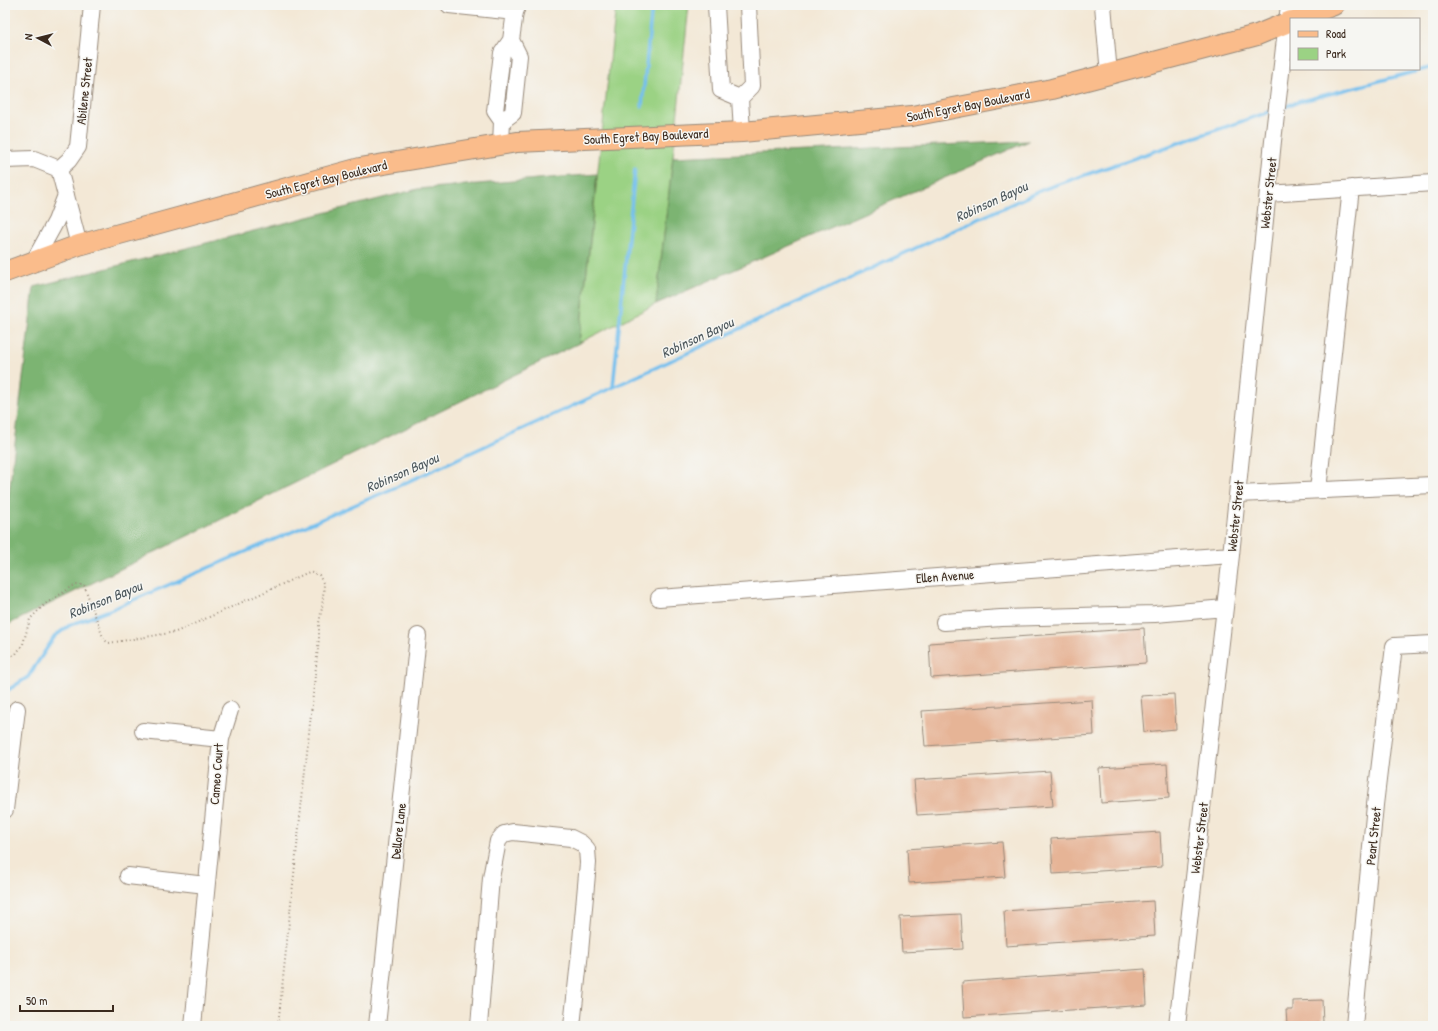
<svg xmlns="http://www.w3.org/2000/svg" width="1438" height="1031" viewBox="0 0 1438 1031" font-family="'Patrick Hand',sans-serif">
	<rect width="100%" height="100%" fill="#f6f6f2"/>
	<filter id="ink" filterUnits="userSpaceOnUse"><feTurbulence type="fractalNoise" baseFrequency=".025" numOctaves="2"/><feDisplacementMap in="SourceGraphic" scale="8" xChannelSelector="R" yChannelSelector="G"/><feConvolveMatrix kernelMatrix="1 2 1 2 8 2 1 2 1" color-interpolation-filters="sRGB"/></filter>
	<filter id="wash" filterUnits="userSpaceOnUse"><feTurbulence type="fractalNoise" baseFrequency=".012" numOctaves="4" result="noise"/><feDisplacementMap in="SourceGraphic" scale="16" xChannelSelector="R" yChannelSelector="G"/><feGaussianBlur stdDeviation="0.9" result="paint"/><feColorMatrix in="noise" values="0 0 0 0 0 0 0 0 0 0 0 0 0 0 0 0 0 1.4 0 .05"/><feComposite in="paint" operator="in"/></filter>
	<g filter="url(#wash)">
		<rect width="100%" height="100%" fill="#f3e8d6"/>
		<path fill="#9bd284" stroke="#6b7e51" d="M616 5H689L673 157 656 304 579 343Z"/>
		<path fill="#7cb472" stroke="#5c6f48" d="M1029 141 656 304 673 157Z
			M597 174 579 343 5 626V526L34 287 418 189Z"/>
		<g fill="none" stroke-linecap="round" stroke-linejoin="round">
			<path stroke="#75c0ee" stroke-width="3.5" d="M642 106 652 5
				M1281 108 1298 102 1433 67
				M613 387 635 169
				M5 692 28 677 55 636 70 625 110 610 394 488 1044 189 1272 111"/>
		</g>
		<g id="blocks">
			<path fill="#e6b496" d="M1144 628 1146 663 931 678 929 643Z
				M1174 694 1176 729 1144 732 1141 696Z
				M1092 700 1094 735 925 746 922 711Z
				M1167 764 1169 798 1101 803 1099 768Z
				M1050 771 1053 806 917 815 914 780Z
				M1160 832 1162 867 1053 874 1051 839Z
				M1002 842 1005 877 909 883 907 849Z
				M1153 901 1155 936 1006 946 1004 911Z
				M961 914 963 949 902 952 900 917Z
				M1145 969 1147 1005 964 1017 962 982Z
				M1322 1000 1323 1023 1287 1025 1286 1010H1293V1001Z"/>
		</g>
	</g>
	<g filter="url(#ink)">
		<use href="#blocks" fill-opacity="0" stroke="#97897a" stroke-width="1"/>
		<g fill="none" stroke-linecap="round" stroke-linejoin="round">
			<defs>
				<path id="minor" d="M449 5 515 12
					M716 5 721 90 740 98
					M1103 5 1109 74
					M502 121 513 113 519 56 511 40
					M742 132 740 98 752 86 748 5
					M501 145 502 121 495 111 502 53 511 40 515 12 518 5
					M5 160 34 159 59 169
					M59 169 69 160 78 147 92 5
					M59 169 79 245
					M1268 194 1433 183
					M34 261 56 221 66 195
					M1318 490 1351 188
					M1238 494 1433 485
					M659 598 1231 555
					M944 622 1001 618 1155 614 1225 608
					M143 731 221 739
					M5 810 17 709
					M128 876 206 885
					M193 1026 221 739 230 710
					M377 1026 418 636
					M479 1026 491 878 498 841 504 834 513 832 571 838 581 843 587 849 588 863 580 952 572 1026
					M1177 1026 1231 555 1273 141 1289 5
					M1354 1026 1375 805 1394 646 1433 644"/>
				<path id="major" d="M1297 19 1334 5
					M5 272 79 245 360 168 517 142 742 132 912 116 1052 89 1257 35 1291 21"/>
			</defs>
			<use href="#minor" stroke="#97897a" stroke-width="18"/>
			<use href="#major" stroke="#97897a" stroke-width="22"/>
			<path stroke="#97897a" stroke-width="2" stroke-dasharray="1 3" stroke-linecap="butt" d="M5 658 16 654 23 644 30 619 45 604 75 585H84L104 640 109 643 176 632 309 572 319 575 324 585 322 608 319 623V638L278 1026"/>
			<use href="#minor" stroke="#fff" stroke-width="16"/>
			<use href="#major" stroke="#fabc8b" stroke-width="20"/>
		</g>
	</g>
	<g text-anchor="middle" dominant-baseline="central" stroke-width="3" stroke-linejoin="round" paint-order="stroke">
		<g font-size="13" fill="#3b2a1e" stroke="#f6f6f2">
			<text transform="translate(84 91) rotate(-84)">Abilene Street</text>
			<text transform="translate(968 105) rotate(-11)">South Egret Bay Boulevard</text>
			<text transform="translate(646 136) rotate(-3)">South Egret Bay Boulevard</text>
			<text transform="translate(326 179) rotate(-14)">South Egret Bay Boulevard</text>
			<text transform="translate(1268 193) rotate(-84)">Webster Street</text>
			<text transform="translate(1235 516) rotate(-84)">Webster Street</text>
			<text transform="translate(945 576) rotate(-4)">Ellen Avenue</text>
			<text transform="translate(216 774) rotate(-86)">Cameo Court</text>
			<text transform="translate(398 831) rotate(-84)">Dellore Lane</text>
			<text transform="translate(1373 836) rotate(-84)">Pearl Street</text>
			<text transform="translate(1199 838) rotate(-83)">Webster Street</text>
		</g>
		<g font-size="14" font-style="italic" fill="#4c575c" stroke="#f6f6f2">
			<text transform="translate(991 201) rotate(-25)">Robinson Bayou</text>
			<text transform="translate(697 337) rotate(-25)">Robinson Bayou</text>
			<text transform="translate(402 472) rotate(-24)">Robinson Bayou</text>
			<text transform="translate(105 599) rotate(-22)">Robinson Bayou</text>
		</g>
	</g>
	<rect width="1438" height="1031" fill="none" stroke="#f6f6f2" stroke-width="20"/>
	<rect x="1290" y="18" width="130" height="52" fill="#f6f6f2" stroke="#aba49d"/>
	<rect x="1298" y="31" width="20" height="6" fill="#fabc8b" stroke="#aba49d"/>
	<text x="1326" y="38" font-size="12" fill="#3b2a1e">Road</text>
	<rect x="1298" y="48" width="20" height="12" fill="#9bd284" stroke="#aba49d"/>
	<text x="1326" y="58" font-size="12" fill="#3b2a1e">Park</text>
	<g transform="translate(38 38) rotate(277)" stroke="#f6f6f2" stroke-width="3" paint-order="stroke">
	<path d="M0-3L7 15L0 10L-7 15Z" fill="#3b2a1e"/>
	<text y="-6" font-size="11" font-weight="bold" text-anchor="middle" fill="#3b2a1e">N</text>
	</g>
	<path d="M20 1005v6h93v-6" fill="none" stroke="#3b2a1e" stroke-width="2"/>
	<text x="26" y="1005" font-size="12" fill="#3b2a1e" stroke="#f6f6f2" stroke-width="3" paint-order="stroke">50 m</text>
</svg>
